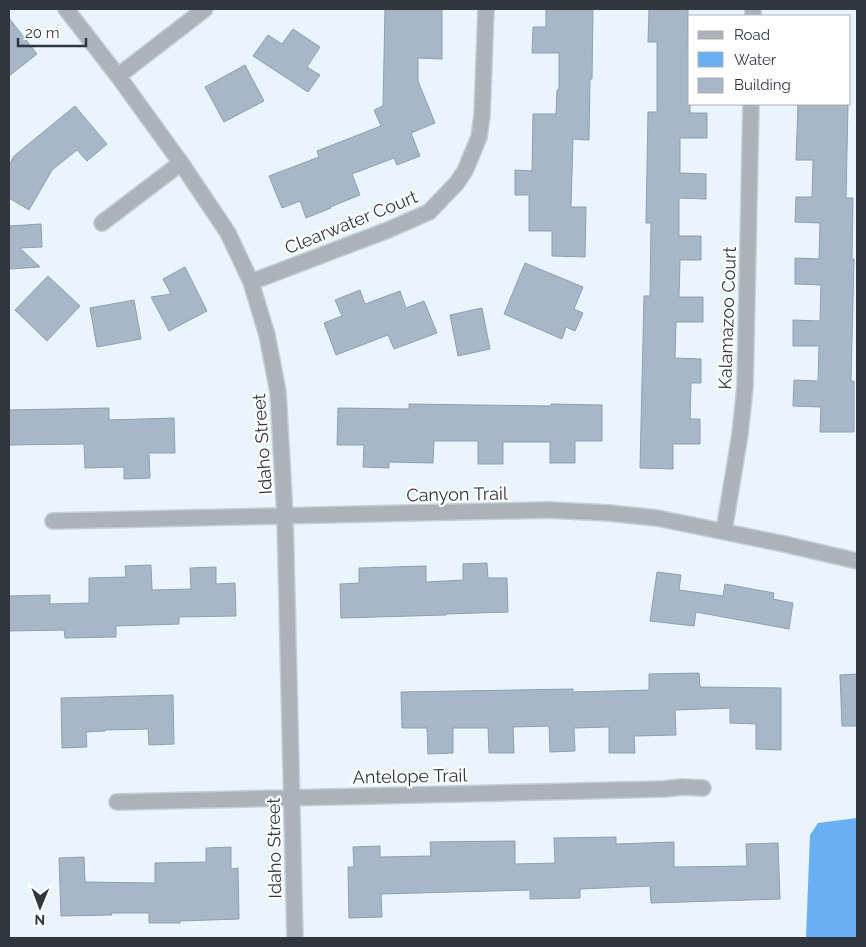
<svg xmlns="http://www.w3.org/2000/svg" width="866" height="947" viewBox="0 0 866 947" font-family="Raleway,sans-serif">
	<rect width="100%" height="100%" fill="#e9f4fe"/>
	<path fill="#69aff4" d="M857 818V938H806L810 835 818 823Z"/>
	<path fill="#a7b7c8" stroke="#909fb0" d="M385 9H442V59L418 58V81L435 123 411 133 420 156 397 165 394 158 352 174 360 195 330 207 331 208 306 218 300 201 282 208 269 176 319 157 317 151 381 126 374 110 383 106Z
		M546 9H593L592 79H590L589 140 573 139 571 207H586L585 257 552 256V231H529V195H515V170L532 171 533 114H556L557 90H559V53H532L533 27H546Z
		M649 9H688L687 53H690V113H707V138H680V173L706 174V199L679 198V236H701V260H680L679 297H703V322H676L675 358 701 359V383H691L690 419H700V444H673V469L640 468 644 296H650L651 223H646L648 112H657V42H648Z
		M9 18 37 54 9 76Z
		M293 29 320 47 307 67 320 75 308 92 253 56 268 35 282 44Z
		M245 65 264 101 224 122 205 87Z
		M798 104H848L846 198H853L852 259H854L851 381H854V432H820L821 407 793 406 794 380 818 381 819 346H793V320L820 321 821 285 795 284V258L819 259 820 223 795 222 796 197H812L813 160H796Z
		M75 106 107 144 87 161 77 150 52 170 29 210 9 198V165L14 156Z
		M41 224 42 247 20 248 40 267 9 269V226Z
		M525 263 583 287 574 309 583 313 575 331 566 327 562 339 504 314Z
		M185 267 207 311 169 331 151 297 171 294 163 279Z
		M48 276 80 306 47 341 15 310Z
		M360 290 365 304 400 291 406 308 424 301 437 333 394 349 388 335 336 355 324 323 342 316 335 300Z
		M134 300 141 339 97 347 90 308Z
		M482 308 490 349 458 356 450 315Z
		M409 404 551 406V404L602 405V441H575V463H550V442H503V464H478V441H434L433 463 389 462V468L363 467 364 445H337L338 408 409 409Z
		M109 408V420L174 418 175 453H149L150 478 124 479V467L85 468 84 444 9 445V410Z
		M487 563 488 578H507L508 612 446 614V615L341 618 340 584 359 583V568L426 566V582L463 580V564Z
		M151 565 152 590 191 589 190 568 216 567V584L235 583 236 616 179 617V624L116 626V637L65 638 64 630 9 631V596L50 595V604L89 603V578L126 577 125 566Z
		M657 572 681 575 679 590 723 596 725 584 774 593 773 599 793 603 789 629 696 612 694 626 650 621Z
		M699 673 700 687 781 688V750L756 749V724L730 723V708L675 710 676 735 634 736 635 753H609V727L574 728 575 751 550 752 549 726 513 727 514 753H489L488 728H453V753L428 754 427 728H402L401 692 573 689V692L649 690V674Z
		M857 674V726H842L840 675Z
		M173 695 174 744 149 745 148 729 105 730V731L86 732 87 747 62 748 61 698Z
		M616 837V844L674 842V867L747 866 746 844 778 843 780 899 651 903 650 886 580 889V898L530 899V890L381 894 382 917 349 918 348 867H354L353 847 380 846V857L431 856 430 842 515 841V864L555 863 554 838Z
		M231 847V869L238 868 239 919 180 921V923H149V913H111L112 915 61 916 59 858 84 857 85 882 155 883V863L206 862V848Z"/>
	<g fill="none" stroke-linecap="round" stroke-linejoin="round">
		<defs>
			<path id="minor" d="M66 9 118 76 181 163 228 233 251 282 267 335 278 392 285 516 295 938
				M753 16V9
				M118 76 205 9
				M102 223 181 163
				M251 282 388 230 429 212 456 184 465 171 479 137 482 115 486 9
				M53 521 549 510 609 513 657 518 784 544 857 561
				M724 531 740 434 745 387 751 104
				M117 802 664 789 682 787 703 788"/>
		</defs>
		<use href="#minor" stroke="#c4ced7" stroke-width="18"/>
		<use href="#minor" stroke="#abb2ba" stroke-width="15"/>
	</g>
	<g text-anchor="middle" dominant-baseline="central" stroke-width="4.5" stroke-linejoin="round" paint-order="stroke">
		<g font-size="18" fill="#30363d" stroke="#fff">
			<text transform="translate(351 222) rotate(-22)">Clearwater Court</text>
			<text transform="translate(727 318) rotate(-88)">Kalamazoo Court</text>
			<text transform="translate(262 444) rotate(-94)">Idaho Street</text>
			<text transform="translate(457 494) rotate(-1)">Canyon Trail</text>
			<text transform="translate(410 776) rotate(-1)">Antelope Trail</text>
			<text transform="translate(274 848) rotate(-91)">Idaho Street</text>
		</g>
	</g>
	<rect width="866" height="947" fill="none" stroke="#30363d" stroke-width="20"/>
	<rect x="688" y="15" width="162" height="90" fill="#ffffff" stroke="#acafb1"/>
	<rect x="698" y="31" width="25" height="8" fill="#abb2ba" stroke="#acafb1"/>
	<text x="734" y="40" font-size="15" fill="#30363d">Road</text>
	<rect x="698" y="52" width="25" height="15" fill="#69aff4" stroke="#acafb1"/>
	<text x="734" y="65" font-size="15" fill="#30363d">Water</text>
	<rect x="698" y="78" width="25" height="15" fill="#a7b7c8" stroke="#acafb1"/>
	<text x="734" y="90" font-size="15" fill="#30363d">Building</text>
	<g transform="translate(40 907) rotate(181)" stroke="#ffffff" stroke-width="4" paint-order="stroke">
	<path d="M0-4L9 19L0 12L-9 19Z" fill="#30363d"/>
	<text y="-8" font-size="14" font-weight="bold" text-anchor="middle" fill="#30363d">N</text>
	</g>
	<path d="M18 38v8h68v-8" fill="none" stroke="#30363d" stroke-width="2.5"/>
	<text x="25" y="38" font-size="15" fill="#30363d" stroke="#ffffff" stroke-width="4" paint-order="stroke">20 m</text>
</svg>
